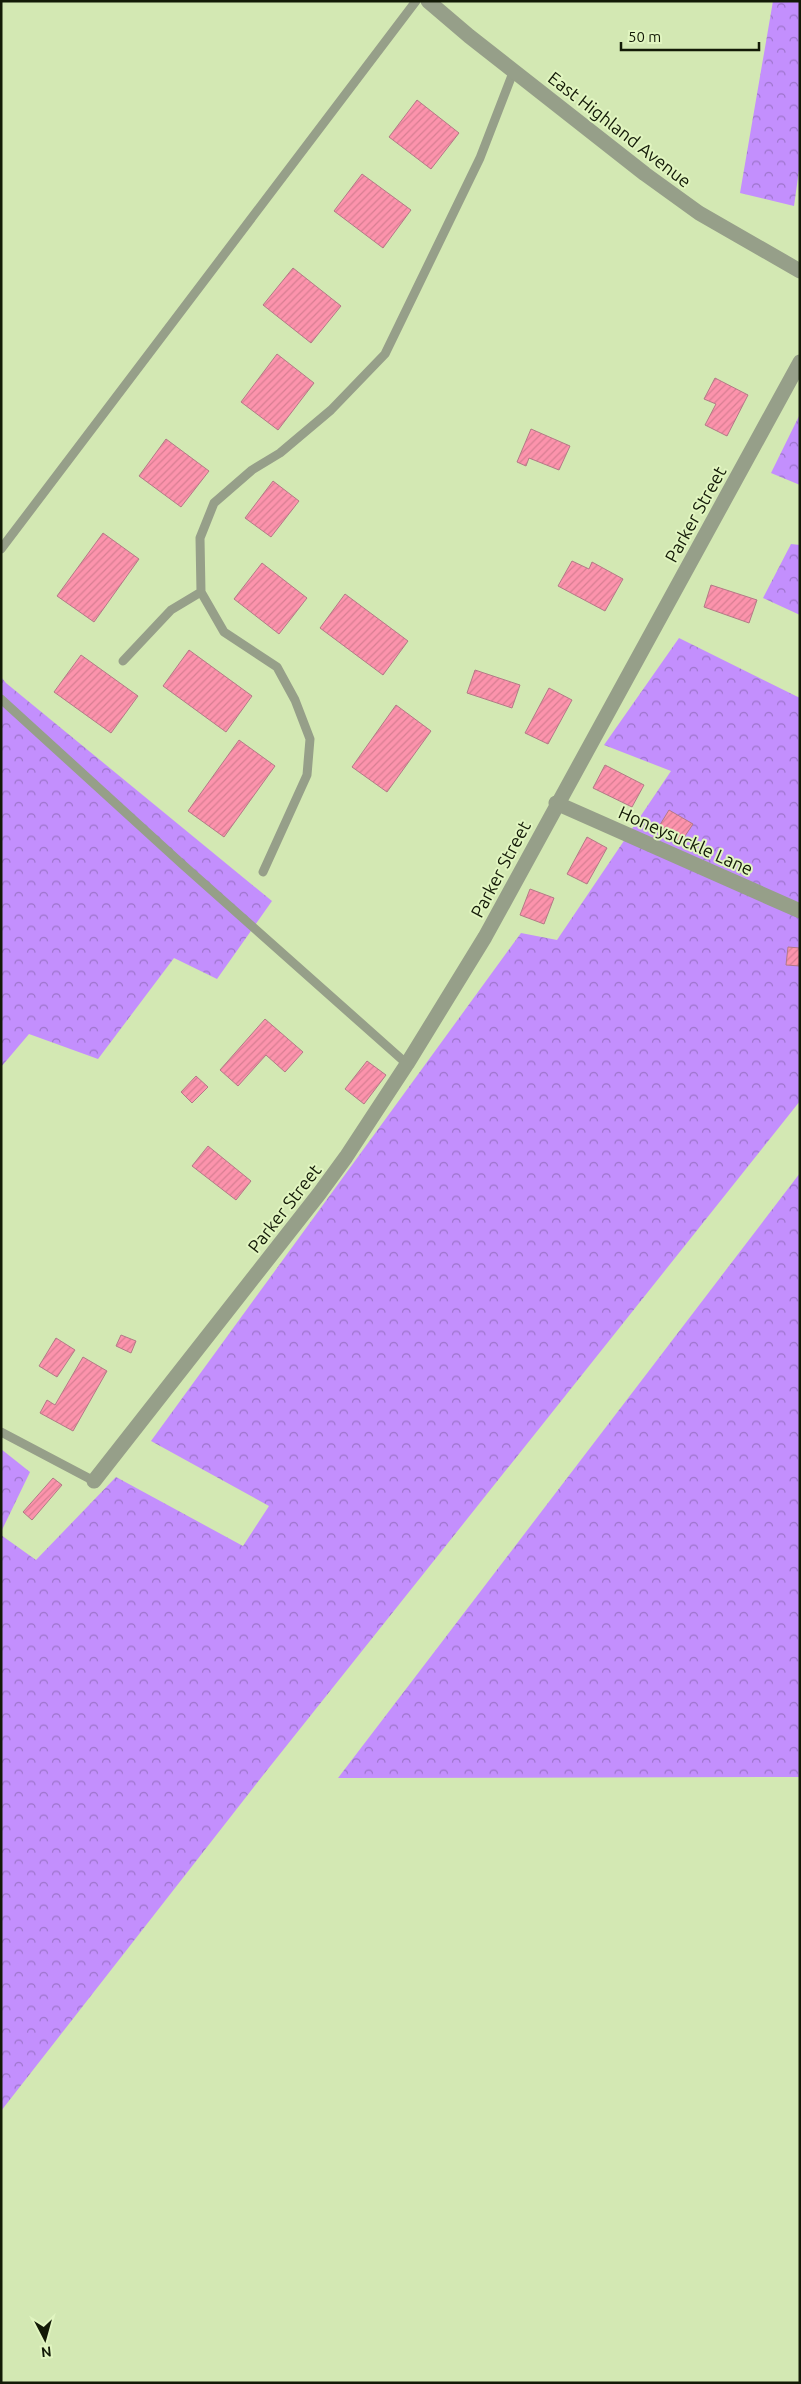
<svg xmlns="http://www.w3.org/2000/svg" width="801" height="2384" viewBox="0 0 801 2384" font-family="Ubuntu,sans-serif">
	<defs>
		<pattern id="forest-crowns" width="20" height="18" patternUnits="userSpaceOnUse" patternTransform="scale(1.25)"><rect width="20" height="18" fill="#c38ffd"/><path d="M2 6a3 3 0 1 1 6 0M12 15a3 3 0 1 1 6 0" fill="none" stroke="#9d74cb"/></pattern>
		<pattern id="building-hatch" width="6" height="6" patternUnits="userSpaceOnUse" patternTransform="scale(1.25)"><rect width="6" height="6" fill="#fc93ac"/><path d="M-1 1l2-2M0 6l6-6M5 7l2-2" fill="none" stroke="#d77e92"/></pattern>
	</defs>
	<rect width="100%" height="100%" fill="#d3e8b3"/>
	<path fill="url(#forest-crowns)" d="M773 1H800V163L794 206 740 193Z
		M800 414V485L771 473Z
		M791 544 800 545V615L763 598Z
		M679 638 800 698V1101L264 1774 1 2111V1535L36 1560 116 1477 243 1546 269 1506 151 1441 521 933 557 940 671 771 604 745Z
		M1 677 6 683 272 901 217 979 174 958 98 1059 29 1034 1 1067Z
		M800 1173V1777L338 1778Z
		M1 1449 30 1472 1 1532Z"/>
	<path fill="url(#building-hatch)" stroke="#b37a86" d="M417 100 459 133 431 169 389 137Z
		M362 174 411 210 383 248 334 211Z
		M293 268 341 306 311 343 263 305Z
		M277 354 314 383 278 430 241 402Z
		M715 378 748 395 727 436 705 425 716 404 704 399Z
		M531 429 570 446 559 470 529 458 526 466 517 462Z
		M166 439 209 471 181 507 139 476Z
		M273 481 299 501 271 537 245 518Z
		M103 533 139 559 94 622 57 596Z
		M572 561 589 569 592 562 623 579 605 611 558 586Z
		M262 563 307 598 279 634 234 599Z
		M711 585 757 600 749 623 704 607Z
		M345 594 408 641 383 675 320 628Z
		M189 650 252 696 226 732 163 686Z
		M81 655 138 696 111 733 54 692Z
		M475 670 520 685 512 708 467 693Z
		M549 688 572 700 548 744 525 733Z
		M396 705 431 731 387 792 352 767Z
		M239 740 275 766 224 837 188 811Z
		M605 765 644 785 632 807 593 788Z
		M669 810 693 824 681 842 658 828Z
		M587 837 607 848 587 884 567 874Z
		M530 889 554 898 544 924 520 915Z
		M788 947 800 948V966L786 965Z
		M265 1019 303 1052 285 1072 266 1055 238 1086 220 1070Z
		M367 1061 386 1075 364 1104 345 1089Z
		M196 1076 208 1087 192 1103 181 1092Z
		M208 1146 251 1181 236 1200 192 1166Z
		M121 1335 136 1341 131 1353 116 1346Z
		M56 1338 75 1350 57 1377 39 1366Z
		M83 1357 107 1371 73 1431 40 1413 47 1400 55 1405Z
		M53 1478 62 1485 32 1520 23 1512Z"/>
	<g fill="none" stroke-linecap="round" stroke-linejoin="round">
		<path stroke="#969f89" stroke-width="9" d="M1 549 416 1
			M123 661 171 610 201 592
			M1 699 182 864 407 1064
			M263 872 307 775 310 739 295 700 277 667 224 632 201 592 200 538 214 503 252 470 280 453 331 410 385 354 480 158 514 70
			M1 1432 94 1481"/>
		<path stroke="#969f89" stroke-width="15" d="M556 803 800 911
			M94 1481 319 1194 346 1157 407 1064 485 937 800 362"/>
		<path stroke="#969f89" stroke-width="15" d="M428 1 469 36 645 174 699 213 800 271"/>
	</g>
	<g text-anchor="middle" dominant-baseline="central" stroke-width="4" stroke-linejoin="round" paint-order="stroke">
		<g font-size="18" fill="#131a07" stroke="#e1f5c0">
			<text transform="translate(620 129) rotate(38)">East Highland Avenue</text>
			<text transform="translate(695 514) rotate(-61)">Parker Street</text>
			<text transform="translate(686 840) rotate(24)">Honeysuckle Lane</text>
			<text transform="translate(500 869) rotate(-62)">Parker Street</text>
			<text transform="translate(284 1208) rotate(-52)">Parker Street</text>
		</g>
	</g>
	<rect width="801" height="2384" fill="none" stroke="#131a07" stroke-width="5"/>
	<g transform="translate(45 2339) rotate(174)" stroke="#e1f5c0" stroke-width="4" paint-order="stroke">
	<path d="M0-4L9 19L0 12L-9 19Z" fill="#131a07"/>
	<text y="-8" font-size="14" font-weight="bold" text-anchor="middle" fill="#131a07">N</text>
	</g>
	<path d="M621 42v8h138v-8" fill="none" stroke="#131a07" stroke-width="2.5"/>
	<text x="628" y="42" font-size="15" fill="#131a07" stroke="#e1f5c0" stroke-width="4" paint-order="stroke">50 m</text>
</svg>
